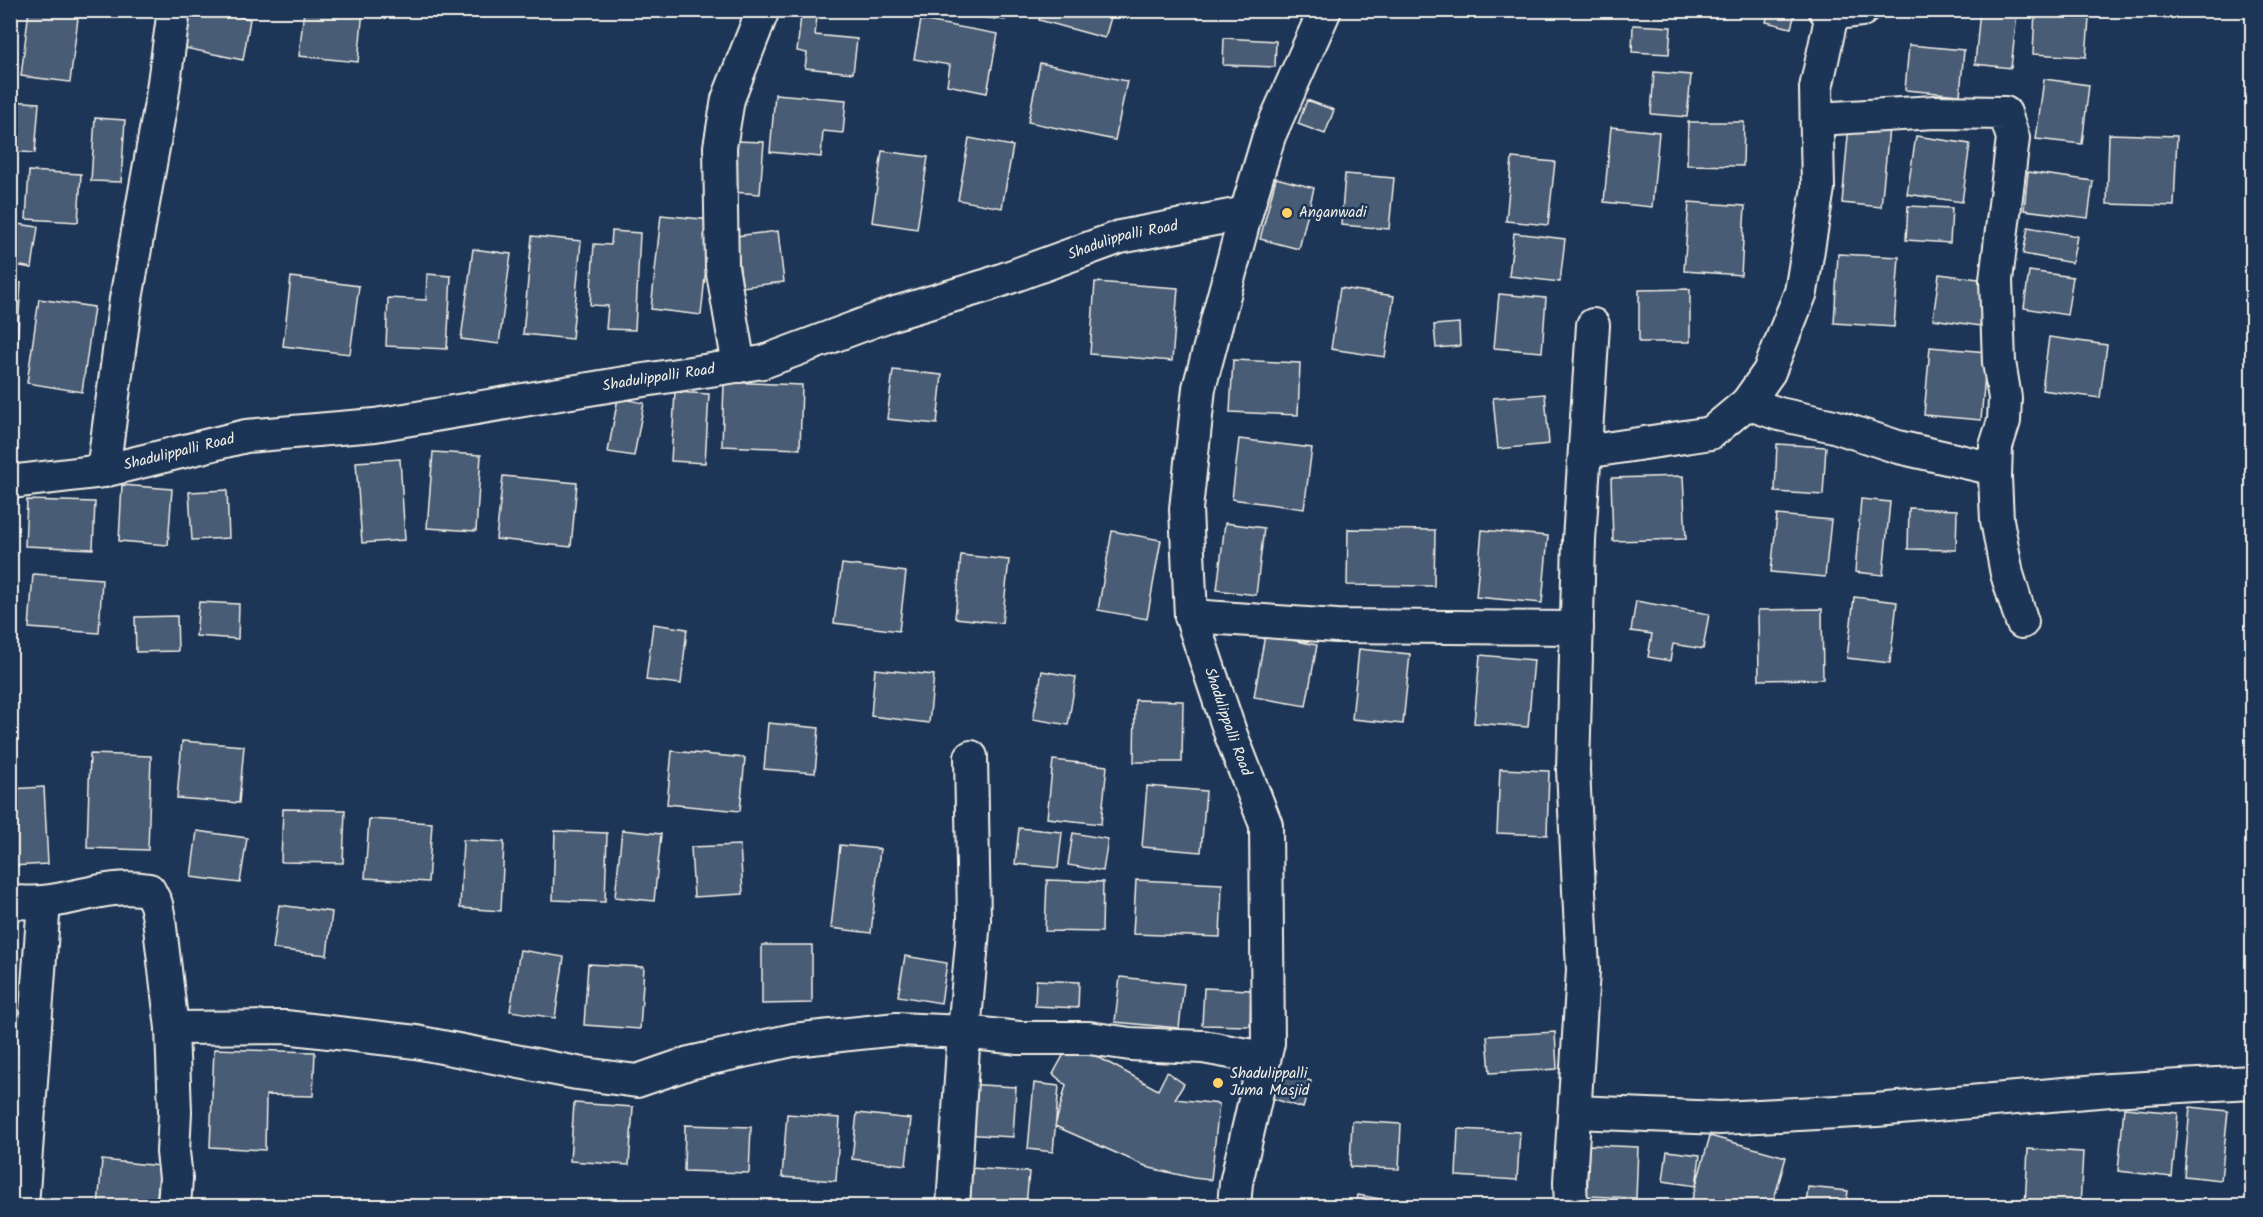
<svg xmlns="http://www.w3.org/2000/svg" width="2263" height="1217" viewBox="0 0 2263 1217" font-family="Kalam,sans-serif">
	<rect width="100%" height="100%" fill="#1d3557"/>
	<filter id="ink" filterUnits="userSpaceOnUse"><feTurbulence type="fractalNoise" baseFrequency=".0167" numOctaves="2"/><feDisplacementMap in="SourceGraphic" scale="12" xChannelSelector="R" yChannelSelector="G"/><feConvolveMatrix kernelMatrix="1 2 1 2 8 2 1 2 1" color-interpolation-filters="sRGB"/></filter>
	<g filter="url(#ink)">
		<path fill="#485b74" stroke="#f4f1e8" stroke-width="1.5" d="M29 10H79L70 82 21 76Z
			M94 10H132L131 15Z
			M187 10H210L250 19 243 60 180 47Z
			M304 10H363L358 62 299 56Z
			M921 10H1006L1005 20Z
			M1042 10H1113L1105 38 1039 20Z
			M1769 10H1796L1791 28 1766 22Z
			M1980 10 2017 14 2011 68 1975 64Z
			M2035 10H2064L2063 17 2089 19 2086 57 2033 54Z
			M801 16 817 17 815 35 857 39 853 73 805 68 807 53 797 51Z
			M921 20 998 34 987 93 947 85 950 65 914 59Z
			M1633 25 1671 27 1669 54 1632 52Z
			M1224 38 1276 41 1275 67 1223 65Z
			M1909 45 1964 50 1960 95 1905 90Z
			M1040 63 1127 81 1115 140 1028 122Z
			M1654 72 1691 75 1687 117 1651 114Z
			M2044 79 2089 85 2082 144 2036 139Z
			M775 94 846 100 843 133 823 131 821 157 770 152Z
			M1307 100 1334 110 1325 134 1298 124Z
			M10 101 39 103 35 153 10 151Z
			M95 118 125 120 121 182 91 181Z
			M1688 122H1744L1743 166 1687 165Z
			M1849 125 1889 128 1881 207 1842 203Z
			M1611 127 1659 132 1652 207 1604 202Z
			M2109 134 2177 136 2174 206 2107 204Z
			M1916 136 1970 144 1962 202 1907 194Z
			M969 138 1013 146 1002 208 958 200Z
			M734 141 764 142 760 194 731 192Z
			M882 151 928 157 917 229 872 222Z
			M1512 158 1555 162 1548 225 1506 221Z
			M29 171 81 174 78 222 26 219Z
			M2028 172 2093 181 2088 218 2024 210Z
			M1345 174 1394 178 1389 229 1341 225Z
			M1276 178 1314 188 1299 249 1260 239Z
			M1689 202 1745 206 1741 275 1684 271Z
			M1908 206 1952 208 1950 243 1906 240Z
			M661 215 711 220 701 315 651 309Z
			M10 223 38 227 32 268 10 264Z
			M2028 227 2077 236 2072 263 2023 254Z
			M612 231 640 233 635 330 606 329 608 306 590 305 594 244 611 245Z
			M778 231 784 282 742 287 736 236Z
			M1514 233 1565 239 1560 282 1509 276Z
			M532 236 581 241 572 339 523 334Z
			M473 249 511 254 499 344 461 339Z
			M1838 254 1899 257 1894 327 1834 323Z
			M2029 271 2073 277 2067 315 2024 308Z
			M427 274 451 276 447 349 386 346 388 298 426 300Z
			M1939 274 1986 280 1980 326 1933 319Z
			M291 277 359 286 350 354 283 346Z
			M10 282 21 283 17 345H10Z
			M1095 282 1178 288 1172 361 1090 354Z
			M1340 288 1394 296 1385 357 1331 349Z
			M1690 289V342H1639V290Z
			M1499 294 1546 298 1542 352 1494 348Z
			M39 299 94 307 82 392 27 383Z
			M1459 323 1460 346 1436 348 1434 325Z
			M2049 337 2107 345 2100 398 2042 390Z
			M1930 347 1987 352 1981 420 1924 415Z
			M1233 360 1300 363 1298 415 1230 412Z
			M893 370 942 375 937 424 887 419Z
			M724 382 802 385 800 449 722 446Z
			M675 392 709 394 705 463 671 461Z
			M1545 394 1549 444 1498 449 1493 398Z
			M618 398 644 403 634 456 608 452Z
			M1239 439 1312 448 1304 509 1232 499Z
			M1777 444 1826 447 1823 495 1775 492Z
			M433 452 481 455 476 531 427 528Z
			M400 459 405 540 362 543 356 462Z
			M503 476 577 483 571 547 496 539Z
			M1683 476 1686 539 1613 541 1611 478Z
			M122 485 172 489 168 545 119 541Z
			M227 490 229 538 192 540 189 492Z
			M1861 499 1890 502 1883 575 1855 572Z
			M27 500 95 502 93 549 25 546Z
			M1909 508 1957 510 1956 550 1908 549Z
			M1777 515 1831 520 1825 577 1771 572Z
			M1225 523 1264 528 1256 595 1217 590Z
			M1348 529 1435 530 1434 586 1347 585Z
			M1482 530 1548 536 1542 603 1476 597Z
			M1112 531 1161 540 1147 619 1098 610Z
			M961 555 1009 560 1002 623 955 618Z
			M842 564 906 572 899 631 834 623Z
			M33 574 102 579 99 633 29 628Z
			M1854 597 1897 602 1890 663 1847 658Z
			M1636 601 1709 614 1703 649 1673 644 1670 661 1648 657 1652 634 1631 631Z
			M199 602 239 604 238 639 196 636Z
			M1822 609 1823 679 1759 680 1758 610Z
			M177 616 178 651 136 652 135 617Z
			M653 624 687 629 681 684 646 680Z
			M1265 635 1317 645 1306 706 1254 697Z
			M1359 649 1410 654 1403 724 1352 719Z
			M1480 655 1534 660 1528 727 1474 723Z
			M875 669 934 675 929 723 871 716Z
			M1042 671 1076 677 1068 725 1033 719Z
			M1135 700 1183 701 1182 762H1134Z
			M768 723 819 728 815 773 764 769Z
			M182 741 244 746 239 803 177 798Z
			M672 751 745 758 740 811 667 804Z
			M90 754 151 756 148 850 87 848Z
			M1053 760 1107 766 1101 824 1047 818Z
			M1500 769 1549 771 1547 835 1497 833Z
			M1147 786 1206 791 1201 852 1142 847Z
			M44 787 48 864 10 866V789Z
			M283 809 345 810 343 863 281 862Z
			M369 819 432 823 428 882 365 878Z
			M1019 828 1062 832 1058 868 1015 864Z
			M622 830 661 834 654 901 615 897Z
			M197 831 247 838 240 883 191 877Z
			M555 831 607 833 605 902 553 900Z
			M1073 833 1108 839 1103 871 1068 865Z
			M463 840 504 842 501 911 460 908Z
			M740 845 743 894 694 897 691 847Z
			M840 845 880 849 871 933 831 928Z
			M1047 880 1103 882 1102 932 1045 931Z
			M1136 880 1222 884 1220 937 1133 934Z
			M279 905 332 912 327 955 273 949Z
			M762 945H812V1003L762 1004Z
			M520 950 564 957 555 1018 510 1011Z
			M905 956 947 963 941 1003 898 996Z
			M588 964 644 967 640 1029 584 1025Z
			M1120 977 1184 984 1179 1028 1115 1022Z
			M1036 980 1079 982 1078 1008 1035 1006Z
			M1204 988 1251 990 1250 1026 1202 1025Z
			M1555 1032 1557 1069 1490 1073 1487 1036Z
			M1069 1045 1089 1052 1158 1090 1167 1072 1184 1084 1175 1099 1219 1104 1211 1180 1193 1178 1150 1168 1055 1126 1066 1085 1053 1074Z
			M214 1049 315 1052 313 1096 266 1095 265 1150 210 1147Z
			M1280 1072 1311 1081 1303 1108 1271 1098Z
			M1034 1083 1059 1086 1053 1152 1028 1149Z
			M964 1084 1016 1087 1013 1137 962 1134Z
			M574 1103 633 1107 629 1165 570 1161Z
			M2190 1107 2228 1111 2221 1180 2184 1176Z
			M2124 1108 2178 1113 2172 1177 2118 1171Z
			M857 1113 911 1119 906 1165 852 1159Z
			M787 1114 840 1118 836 1181 782 1177Z
			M1352 1121 1401 1124 1399 1169 1350 1167Z
			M685 1125 751 1127 749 1173 684 1171Z
			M1458 1129 1520 1132 1517 1180 1456 1176Z
			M1710 1136 1786 1157 1772 1206H1690Z
			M1589 1145 1638 1147 1636 1198 1587 1196Z
			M2028 1149 2083 1152 2080 1206H2025Z
			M1667 1151 1700 1155 1696 1186 1663 1181Z
			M102 1160 160 1166 156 1206H98Z
			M970 1168 1029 1172 1026 1206H967Z
			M1808 1187 1848 1191 1846 1206H1806Z
			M1358 1195 1419 1206H1356Z"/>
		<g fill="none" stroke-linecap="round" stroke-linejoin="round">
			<defs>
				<g id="street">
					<path d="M1834 10 1832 14 1862 10"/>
					<path d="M1817 119 1935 112 2005 113 2013 138 1996 280 1999 362 2005 398 2004 421 1996 446 1995 477 1997 520 2007 574 2022 622"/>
					<path d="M1246 213 1269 136 1325 10"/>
					<path d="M739 366 722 267 720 147 728 99 763 10"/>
					<path d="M1747 403 1779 414 1834 426 1898 447 1995 469"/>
					<path d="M1585 452 1711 433 1747 403 1769 372 1801 292 1818 188 1816 88 1832 14 1825 10"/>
					<path d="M103 471 126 299 162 97 174 10"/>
					<path id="s1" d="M10 482 103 471 246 436 375 425 631 382 763 362 892 314 988 285 1120 237 1246 213 1199 388 1186 509 1191 616 1231 735 1266 825 1268 1043 1236 1183 1234 1206"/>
					<path d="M1191 616 1337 626 1577 628"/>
					<path d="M10 902C21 902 33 903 43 902 80 898 111 883 149 890L156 904 159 919 172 1028 175 1112 173 1152 176 1178 174 1206"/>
					<path d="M172 1028 285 1027 416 1042 577 1073 637 1081 689 1063 793 1040 897 1029 964 1032 1019 1038H1089L1130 1044 1203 1047 1264 1058"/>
					<path d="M1575 1112 1720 1118 1876 1110 2110 1090 2252 1082"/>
					<path d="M22 1206 44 902"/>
					<path d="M953 1206 964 1032 974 920 971 757"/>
					<path d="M1571 1206 1570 1182 1583 970 1573 770 1579 540 1593 325"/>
				</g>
			</defs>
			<use href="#street" stroke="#f4f1e8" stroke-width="36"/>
			<use href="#street" stroke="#1d3557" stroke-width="32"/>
		</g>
	</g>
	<g fill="#ffd166" stroke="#1d3557" stroke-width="2">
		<circle cx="1287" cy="213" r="6"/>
		<circle cx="1218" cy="1083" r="6"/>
	</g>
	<g text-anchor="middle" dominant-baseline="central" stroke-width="5" stroke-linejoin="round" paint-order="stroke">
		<g font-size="15" fill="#f4f1e8" stroke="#1d3557" text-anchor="start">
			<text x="1299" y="213">Anganwadi</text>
			<text x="1230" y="1074">Shadulippalli<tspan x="1230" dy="17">Juma Masjid</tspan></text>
		</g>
		<g font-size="15" fill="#f4f1e8" stroke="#1d3557">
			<text stroke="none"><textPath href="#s1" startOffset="1144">Shadulippalli Road</textPath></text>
			<text stroke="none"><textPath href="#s1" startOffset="658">Shadulippalli Road</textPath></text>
			<text stroke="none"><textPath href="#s1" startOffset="172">Shadulippalli Road</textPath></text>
			<text stroke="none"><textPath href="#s1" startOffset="1792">Shadulippalli Road</textPath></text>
		</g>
	</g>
	<rect width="2263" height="1217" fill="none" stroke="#1d3557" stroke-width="36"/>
	<rect x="18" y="18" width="2227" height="1181" fill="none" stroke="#f4f1e8" stroke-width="2" filter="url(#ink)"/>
</svg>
